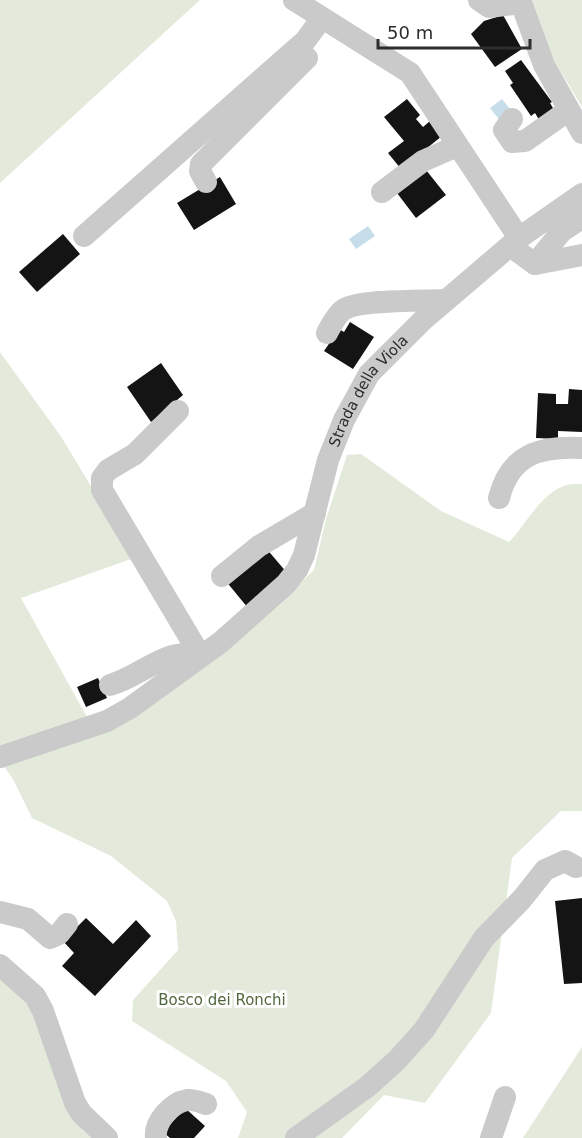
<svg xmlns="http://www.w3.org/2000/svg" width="582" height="1138" viewBox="0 0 582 1138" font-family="'DejaVu Sans',sans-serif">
	<rect width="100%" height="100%" fill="#fff"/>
	<path fill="#e3eadb" d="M0 0H200L0 183Z
		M527 0H582V107L555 62Z
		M0 352 62 438 134 558 21 598 97 735 278 605 314 570 326 519 347 455 361 454 441 511 509 542C530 520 547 480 582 484V811H561L512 858 491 1013 425 1103 384 1095 342 1138H238L247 1112 226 1081 132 1021 133 1000 178 950 176 921 167 901 111 856 32 818 13 779 0 761Z
		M0 975 33 1009 70 1109 82 1130 91 1138H0Z
		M582 1047V1138H523Z"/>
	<path fill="#c8ddea" d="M502 99 514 114 502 123 490 108Z
		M368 226 375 236 356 249 349 239Z"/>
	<path fill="#141414" d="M503 15 522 49 495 67 471 34 484 21Z
		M521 60 552 102 550 103 556 113 541 123 535 113 531 116 510 85 513 83 505 71Z
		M407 99 420 115 416 119 423 127 430 121 442 136 401 169 388 153 404 141 384 117Z
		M426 170 446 195 416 218 397 193Z
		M220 177 236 204 194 230 177 203Z
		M63 234 80 254 37 292 19 272Z
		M350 322 374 337 353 369 324 351 339 329 344 332Z
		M161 363 183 395 151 422 127 387Z
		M569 389 582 390V432L558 431V439L536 438 538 393 556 394V404H568Z
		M265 547 288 574 248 608 225 580Z
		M98 678 107 698 86 707 77 687Z
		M582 898V983L564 984 555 901Z
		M86 918 113 944 136 920 151 936 95 996 62 966 74 953 63 941Z
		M185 1108 205 1126 194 1138H170L163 1132Z"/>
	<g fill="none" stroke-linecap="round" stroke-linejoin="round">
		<g stroke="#cacaca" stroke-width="22">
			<path d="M479 0 489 7 521 3"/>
			<path d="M520 0 544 65 582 133"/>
			<path d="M512 119 504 130 512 142 525 141 569 110"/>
			<path d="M206 182 200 171 201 164 307 58"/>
			<path d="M382 192 423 161 457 146"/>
			<path d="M84 236 305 41 322 18"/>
			<path d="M519 238 582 194"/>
			<path d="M510 246 535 264 582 255"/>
			<path d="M535 264 562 231 582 218"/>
			<path d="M327 333C331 326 336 315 343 310 358 299 426 301 446 300"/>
			<path d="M178 411 135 454 108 470 102 478V490L200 655"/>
			<path d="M499 498C510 454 540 446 582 448"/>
			<path d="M222 576 259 546 315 513"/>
			<path d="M110 685C142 676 166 647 200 655"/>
			<path id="s1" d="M0 757 107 721 130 708 221 642 286 584 297 570 304 555 328 460 344 420 369 374 423 320 519 238 410 73 294 0"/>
			<path d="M0 912 28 919 50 938 59 934 67 924"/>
			<path d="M0 965 35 996 43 1011 75 1103 81 1113 107 1138"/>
			<path d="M156 1138C154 1122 171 1103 187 1100 193 1099 200 1102 206 1104"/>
			<path d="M296 1138 367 1087 396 1061 424 1030 484 938 522 899 545 870 565 861 576 867"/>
			<path d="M491 1138 505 1097"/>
		</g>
	</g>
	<g text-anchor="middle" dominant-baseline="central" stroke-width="6" stroke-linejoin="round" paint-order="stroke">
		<g font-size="15" fill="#2d2d2d" stroke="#fff">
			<text stroke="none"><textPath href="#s1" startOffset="552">Strada della Viola</textPath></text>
		</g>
		<g font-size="15" fill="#51673d" stroke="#fff">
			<text x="222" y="1000">Bosco dei Ronchi</text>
		</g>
	</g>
	<path d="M378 39v9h152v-9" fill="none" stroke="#2d2d2d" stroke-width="3"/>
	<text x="387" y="39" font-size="18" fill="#2d2d2d" stroke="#ffffff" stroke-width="4.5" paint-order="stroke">50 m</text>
</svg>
